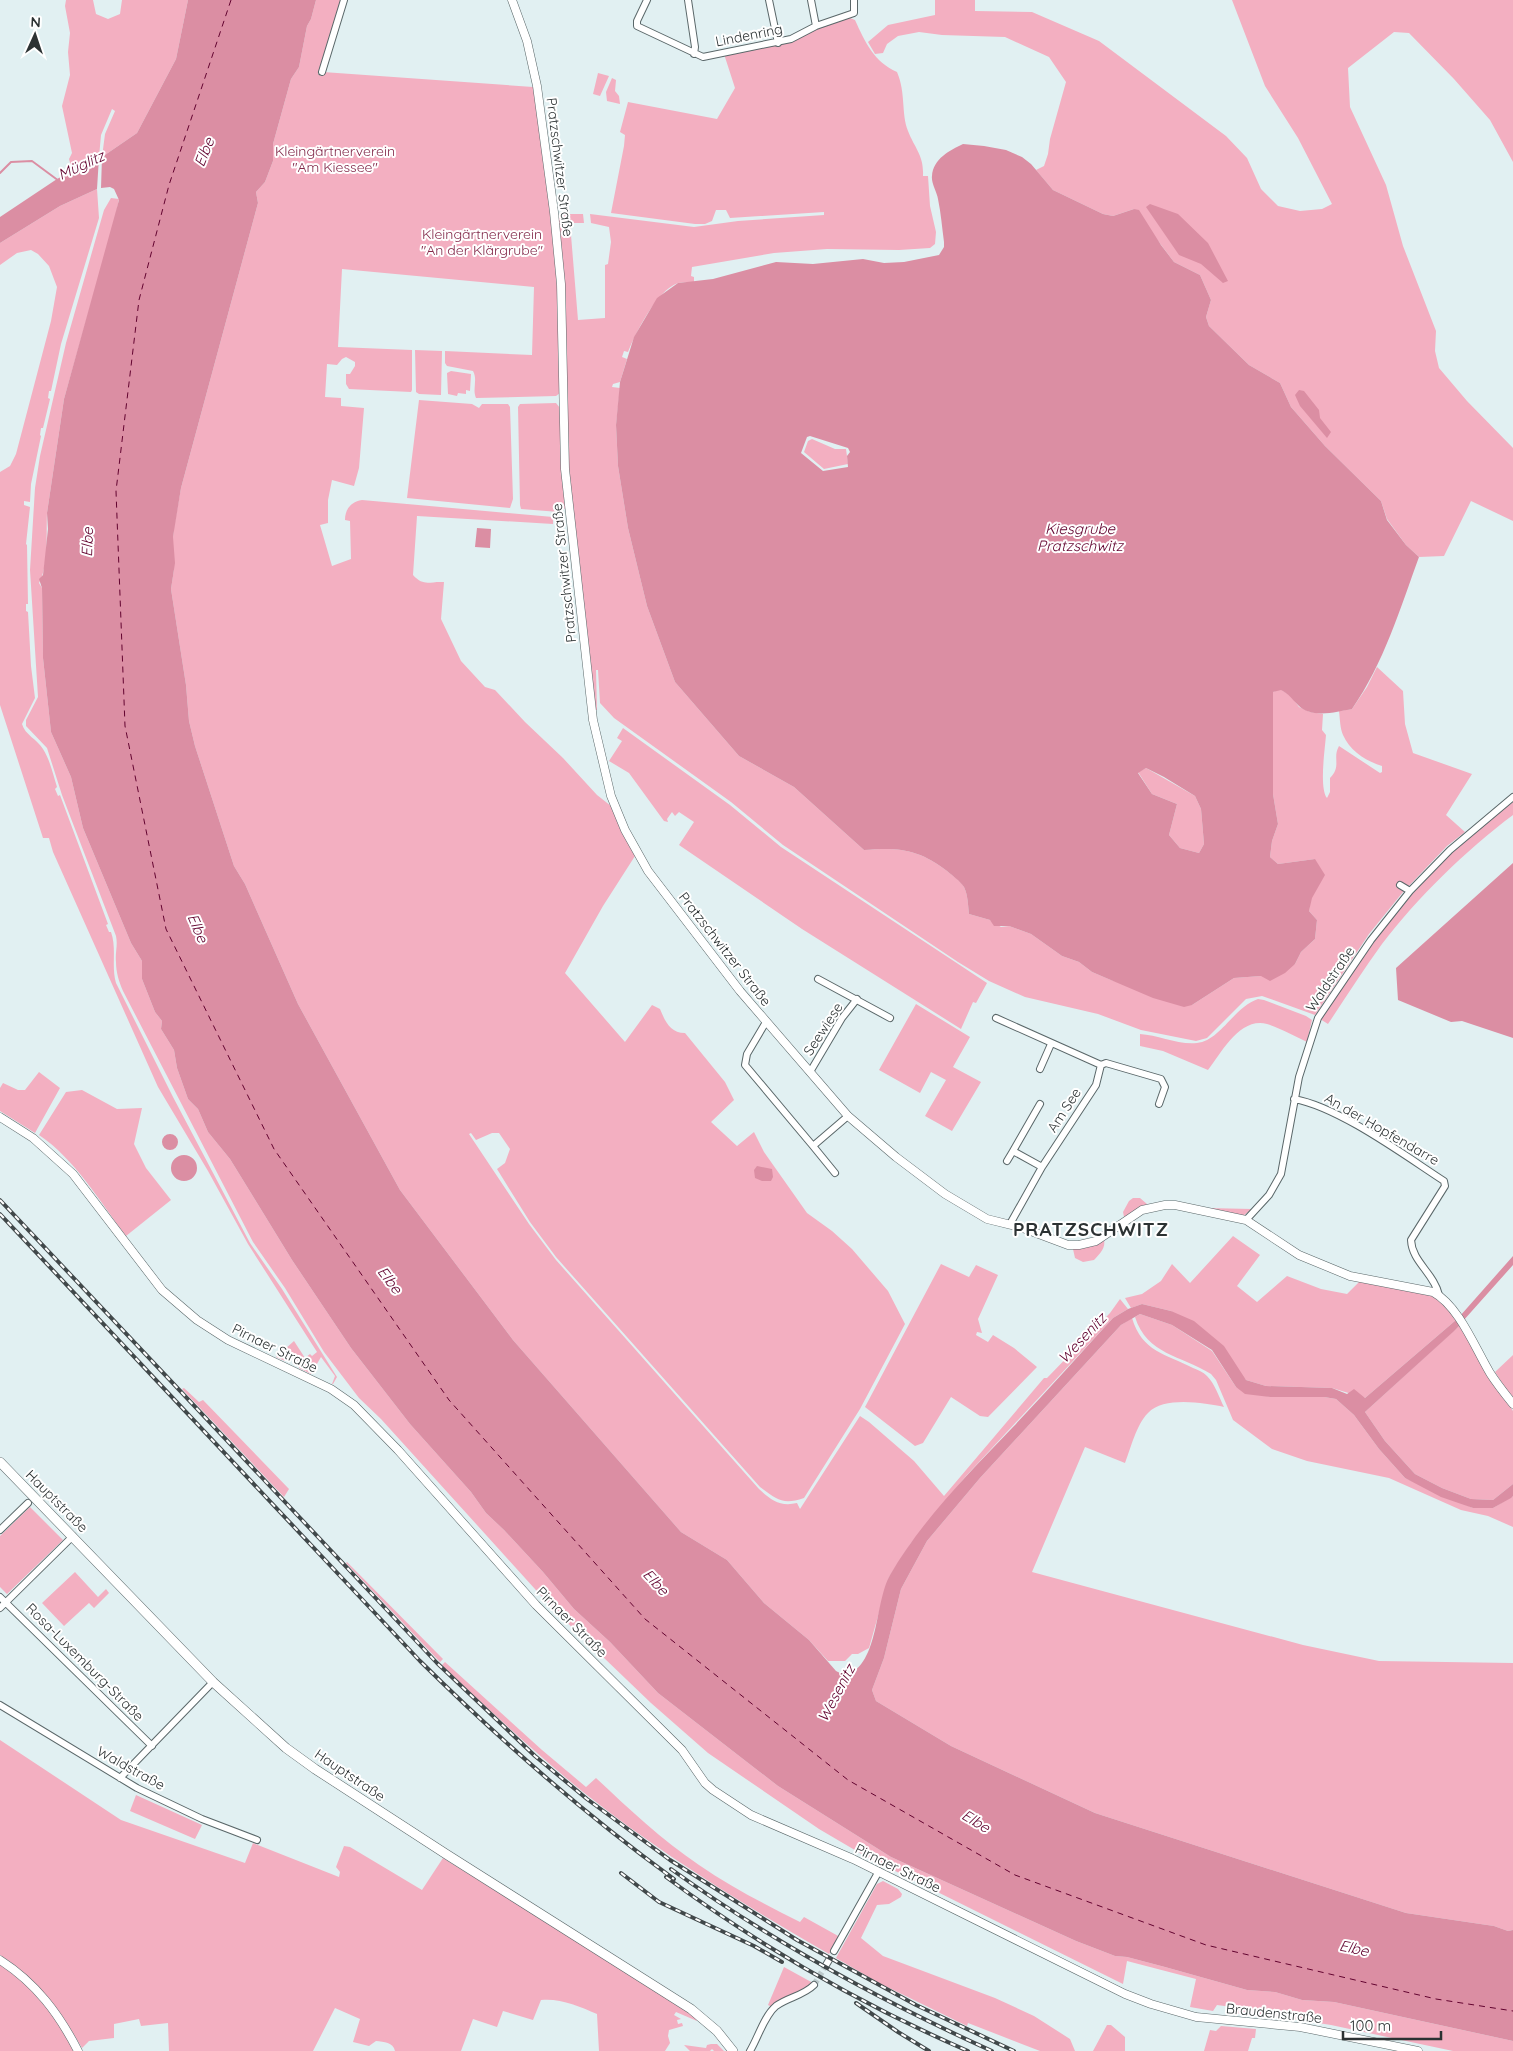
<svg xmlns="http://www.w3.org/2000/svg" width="1513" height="2051" viewBox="0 0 1513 2051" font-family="Quicksand,sans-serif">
	<rect width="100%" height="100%" fill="#e1f0f2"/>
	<path fill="#f3afc1" d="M66 0H93L96 14 108 19 120 14 122 0H188L176 59 137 133 102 157 105 134 115 111 112 109 101 135 99 157 72 170 69 159 72 153 62 106 70 75 68 52 70 33 65 6Z
		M316 0H342L318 74 321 76 323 72 533 87C548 168 555 250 560 332L558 334V343L560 344V393L556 396 476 398C472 389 478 380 473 371L447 366 445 363V351L532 355 534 287 342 269 338 347 412 350V390L411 392 349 389 346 384V374H350L355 366V362L346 357 342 359 337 365 327 364 325 397 341 398V406L364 408 359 468 354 486 332 480 328 500V523L320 525 332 566 351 559 350 521 345 520C345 509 351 502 362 500L553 517V524L417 516 413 575C424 587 429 581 444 582L441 619 461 661 485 687 495 690 525 722 563 758 597 795 611 806 635 852V856L603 906 565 973 625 1042 652 1005 660 1009C665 1021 670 1033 685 1033L725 1082 734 1100 711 1122 737 1146 754 1132 764 1152 807 1213 832 1231 852 1249 888 1291 905 1324 860 1409 804 1498C783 1505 777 1500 760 1487L556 1257 530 1222 497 1169 505 1163 510 1149 499 1133H492L476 1140 471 1133 469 1134 529 1224 556 1260 759 1489C771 1500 780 1507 797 1503L800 1509 860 1416 869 1422 914 1461 944 1496 1044 1378H1047L1110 1313 1120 1299 1128 1309 1113 1318 966 1476 911 1543 889 1577 869 1648 858 1654H852L845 1661H828L809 1640 764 1603 727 1560 681 1532 513 1340 400 1190 298 1004 245 884 234 866 195 746 189 721 186 685 171 589 174 569 172 547 174 527 181 488 258 203 256 192 265 182 273 161V144L291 79 299 67 307 26 311 19Z
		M935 0H975V11L1032 12 1099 41 1226 136 1247 158 1261 189 1278 206 1300 211 1322 209 1332 204 1298 138 1265 86 1232 0H1513V162L1490 120 1454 79 1409 33 1394 32 1348 68 1350 107 1386 185 1403 246 1436 331 1435 351 1439 368 1467 401 1513 448V521L1471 501 1444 556 1419 557 1406 545 1387 519 1381 501 1325 446 1291 407 1280 383 1249 365 1209 326 1206 317 1211 300 1200 275 1174 262 1134 209 1113 216 1103 214 1053 190 1036 170 1044 166 1048 154 1050 139 1066 82 1049 57 1005 37 942 35 919 32 898 36 887 44 883 53 875 54 868 42 888 25 935 15Z
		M850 18 855 20C865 42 874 62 897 72 906 93 901 113 908 131 915 149 924 155 923 176H928L930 206 936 232 935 244 930 248 899 250 827 249 774 253 692 267 691 276 694 277V282C689 282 683 282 678 283 657 290 636 332 628 352L624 351 622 357 627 359 620 382 613 384 612 387 620 388 616 425 618 466 628 528 647 606 675 682 739 756 794 787 864 850C898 847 919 849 947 871 953 876 961 881 964 887 968 895 968 906 969 914L990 920 1001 927 1009 926 1031 934 1062 956 1079 962 1092 972 1111 980 1192 1005 1234 978 1261 976 1295 964 1301 952 1315 939 1317 920 1309 911 1315 859 1278 864 1270 857 1272 841 1278 824 1273 794V692L1280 689 1291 696 1299 707 1310 712 1323 714 1322 730 1326 735C1325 749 1319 788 1327 798L1330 792V778C1342 766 1332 758 1339 746L1380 773 1382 772V766C1366 761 1350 751 1343 735 1340 728 1340 719 1339 711L1352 709 1367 687 1377 667 1403 691 1405 724 1413 753 1472 774 1446 815 1465 832 1447 846 1403 892 1369 934 1315 1015 1262 996 1246 999 1207 1038 1196 1041 1141 1030 1098 1014 1025 997 989 981 958 962 783 845 731 802 614 718 600 703 598 670H596L597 710H595L568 470 557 216 564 214H583L584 223H570L578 320 605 318V265L608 264 611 242 609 227 591 223 590 214 694 227 738 221 824 215V212L730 218 726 210H716L712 221 705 224H695L611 213 624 146 625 135 620 132 628 102 717 119 735 88 724 54 778 43 807 30Z
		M598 73 609 76 600 96 593 94Z
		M612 78 616 80 615 91 619 96 620 104 607 101 606 92Z
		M97 189 99 218 61 344 51 391H49L48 398 50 399 43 428H41L40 435 41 436 31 484 30 502 24 501V505L30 507 26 544 27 545 28 604H26V611L28 612 31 666 35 698 22 724C25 735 37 739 43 749 50 760 53 774 57 787L55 789 58 796 60 795 108 924 106 925 109 932H111C117 949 111 966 116 983L173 1097 250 1243 282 1289 337 1377 333 1384H332L335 1376 321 1357 311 1374 299 1368 301 1362 288 1356 285 1361 276 1357 294 1341 305 1358 310 1354 312 1356 317 1352 248 1244 208 1171 158 1087 53 852 49 838H43L0 705V472L10 466 16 454 51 321 57 287 49 266 38 254 31 250 17 253 0 265V243L60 206Z
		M111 198 119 199 115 219 64 399 47 513C46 533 49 565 39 583L42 588 43 658 51 732 71 777 83 828 131 943 142 961V979L155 1012 162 1021 161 1029 174 1050 177 1068 188 1099 198 1109 208 1132 230 1159 292 1260 351 1348 410 1424 471 1492 486 1513 504 1530 543 1572 574 1609 610 1642 658 1693 778 1786 891 1857 1076 1941 1115 1956 1127 1957 1165 1967 1247 1990 1275 1992 1302 2000 1334 2002 1513 2041V2051H1453L1331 2025 1273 2016 1231 2013 1232 2007 1217 2005 1213 2011 1190 2007 1196 1979 1127 1961 1123 1984 865 1856 819 1829 708 1753 651 1703 554 1610 381 1419 359 1398 324 1352 285 1288 253 1242 123 991C119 982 116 972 116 962 115 953 118 945 116 936L62 795 47 748 26 726V720L38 697 30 570 35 488 40 456 66 343 104 210Z
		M415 350 442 351 441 395 419 394 416 392Z
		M451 371 471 374 470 391 466 390V394L458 393 457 396 448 394 447 373Z
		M419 400 472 404 479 408 482 404H508L510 407 513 499 510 508 407 498Z
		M556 403 560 408 562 469 567 507 559 512 521 509 520 505 518 407 520 404Z
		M812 439 835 449H846L848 464 824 469 804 452 808 441Z
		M623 728 730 805 781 847 987 983 976 1003 973 1002 961 1029 802 929 679 845 694 822 679 812 675 816 672 812 667 819 668 822 664 821 629 773 609 761 622 741 617 738Z
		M1146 768 1195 796 1201 809 1204 844 1199 853 1180 848 1169 835 1177 804 1152 794 1138 772Z
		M1513 802V815C1465 851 1418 897 1382 944 1363 970 1346 997 1328 1024L1320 1019C1359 961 1400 902 1451 853 1470 835 1492 819 1513 802Z
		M1258 999 1264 1000 1306 1016 1312 1020 1307 1042C1294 1036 1280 1028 1267 1024 1240 1017 1222 1052 1208 1070L1163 1051 1140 1046V1034C1158 1035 1178 1045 1197 1043 1220 1041 1234 1007 1258 999Z
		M916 1004 970 1037 953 1067 981 1082 952 1131 925 1116 946 1080 931 1072 920 1093 879 1070Z
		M39 1072 60 1088 35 1133 0 1111V1088L3 1083 18 1090H25Z
		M82 1090 117 1109 142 1108 134 1144 146 1168 171 1200 126 1236C100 1202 75 1159 39 1135L66 1092Z
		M1133 1198H1140L1147 1204 1124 1217 1123 1212 1129 1201Z
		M1207 1208 1252 1209 1243 1216Z
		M1233 1236 1260 1255 1237 1286 1257 1302 1287 1276 1321 1289 1347 1294 1360 1281 1430 1294 1441 1301 1456 1320 1365 1398 1332 1388 1266 1386 1246 1380 1171 1311 1142 1304 1131 1308 1125 1298 1142 1294 1161 1281 1172 1264 1190 1283Z
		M1104 1240C1106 1248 1099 1255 1094 1260L1083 1262 1075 1258 1073 1249Z
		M941 1264 969 1277 976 1265 998 1275 978 1319 982 1333 977 1332 976 1335 988 1342 993 1335 1014 1348 1037 1367 988 1417 980 1416 951 1397 923 1443 915 1446 865 1407Z
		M1140 1314 1172 1325 1212 1351 1236 1387 1270 1397H1324L1336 1399 1354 1415 1379 1449 1405 1478 1473 1508H1493L1513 1496V1527L1488 1516 1461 1510 1389 1478 1307 1461 1272 1449 1233 1420 1216 1380 1211 1374C1181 1355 1147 1355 1135 1317Z
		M1132 1318C1142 1352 1166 1354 1193 1368 1198 1370 1203 1372 1207 1376 1215 1384 1219 1397 1224 1407 1204 1403 1164 1396 1148 1413 1136 1425 1131 1448 1125 1463L1085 1447 1032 1572 1303 1645 1379 1661 1513 1663V1930L1508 1931 1494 1926 1406 1913 1095 1813 951 1746 876 1701 872 1690 884 1658 901 1589 927 1541 980 1478 1121 1325Z
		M1460 1325 1513 1411V1484L1493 1500 1471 1499 1442 1488 1415 1474 1385 1441 1365 1412Z
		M1513 1355V1400L1495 1372Z
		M184 1388 199 1402 203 1400 289 1489 284 1497 182 1389Z
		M30 1507 63 1540 7 1594 0 1587V1536Z
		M347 1562 443 1659 440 1662 346 1563Z
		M75 1572 98 1597 106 1589 109 1593 94 1608 89 1603 64 1626 42 1603Z
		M445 1662 542 1750 586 1787 596 1778C629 1809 662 1840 699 1865 731 1887 766 1905 800 1922L804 1917 840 1937 829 1954C744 1905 660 1853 583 1792 534 1752 488 1709 442 1665Z
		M0 1740 121 1820 245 1863 253 1843 339 1877 340 1872 336 1867 344 1846 350 1847 422 1890 443 1858 680 2006 695 2017 697 2021 676 2012 674 2015 681 2019 677 2020 678 2024 682 2023 683 2026 669 2030 668 2036 670 2043 665 2051H599L597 2014C579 2006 560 1998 541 2000L533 2020 503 2011 497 2027 473 2019 461 2051H395C393 2042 384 2042 376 2041L369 2046 353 2042 360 2019 335 2008 313 2051H169L168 2023 141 2026 139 2019 114 2024V2038L89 2041 82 2048C60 2010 37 1979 0 1955Z
		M136 1795 202 1825 195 1839 130 1811Z
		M883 1881 898 1889 902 1894 901 1897 889 1904 877 1905 861 1938 883 1956 995 1998 1034 2016 1070 2039 1075 2051H1040L968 2023 967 2026 877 1982 836 1958 877 1884Z
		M0 1964 12 1971 49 2007 75 2051H0Z
		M784 1967 813 1983 772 2007 768 2005Z
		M1107 2025H1111L1125 2037V2051H1093Z
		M1221 2026 1256 2029 1255 2038H1252L1248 2051H1204L1210 2030 1216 2031Z
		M711 2044H717L724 2051H714L712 2049 710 2051H690L684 2045 706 2048 707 2045Z"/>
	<path fill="#db8ea3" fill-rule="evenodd" d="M188 0H316L311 19 307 26 299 67 291 79 273 144V161L265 182 256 192 258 203 181 488 173 537 175 563 171 589 186 685 189 721 195 746 234 866 245 884 298 1004 400 1190 513 1340 681 1532 727 1560 764 1603 809 1640 836 1671 846 1676C880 1662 874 1604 890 1575 922 1520 969 1473 1013 1427 1047 1391 1080 1354 1113 1318L1128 1309 1142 1304 1171 1311 1194 1321 1224 1346 1246 1380 1266 1386 1332 1388 1347 1394 1354 1389 1365 1398 1456 1320 1460 1325 1453 1332 1365 1412 1385 1441 1415 1474 1442 1488 1471 1499 1493 1500 1513 1484V1496L1511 1498 1493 1508H1473L1441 1497 1405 1478 1379 1449 1354 1415 1336 1399 1324 1397H1270L1245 1394 1236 1387 1212 1350 1172 1325 1140 1314 1121 1325 980 1478 927 1541 901 1589 884 1658 872 1690 876 1701 951 1746 1095 1813 1406 1913 1494 1926 1508 1931 1513 1930V2041L1334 2002 1302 2000 1275 1992 1247 1990 1165 1967 1127 1957 1115 1956 1076 1941 891 1857 778 1786 658 1693 610 1642 574 1609 543 1572 504 1530 486 1513 471 1492 410 1424 351 1348 292 1260 230 1159 208 1132 198 1109 188 1099 177 1068 174 1050 161 1029 162 1021 155 1012 142 979V961L131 943 83 828 71 777 51 732 43 658 42 588 39 579 43 575 48 529 47 513 64 399 119 200 114 189 110 187 101 188 102 157 137 133 176 59Z
		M963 144 984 146 1006 150 1022 157 1031 164 1053 190 1103 214 1113 216 1134 209 1139 210 1161 245 1174 262 1200 275 1211 300 1206 317 1209 326 1249 365 1280 383 1291 407 1325 446 1381 501 1387 520 1406 545 1419 557C1400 609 1384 663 1352 709 1336 712 1311 719 1298 705 1291 698 1290 695 1281 690L1273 692V794L1278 824 1272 841 1270 857 1278 864 1315 859 1325 875 1312 898 1309 911 1317 920 1315 939 1301 952 1295 964 1285 973 1270 981 1261 976 1234 978 1192 1005 1184 1007 1153 998 1092 972 1079 962 1062 956 1031 934 1009 926H994L990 920 969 914C968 906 968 895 964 887 960 881 953 876 947 871 919 849 898 847 864 850L794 787 739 756 675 682 647 606 628 528 618 466 616 425 620 382 634 337 657 298 678 283 713 279 776 262 813 264 863 259 884 263 904 262 939 255 944 247V242C942 228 941 213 938 199 937 192 931 183 932 176 933 159 950 150 963 144ZM810 436 848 448 850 452 847 456 848 467 823 471 801 453 807 437ZM1146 768 1164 777 1195 796 1201 809 1204 844 1199 853 1180 848 1169 835 1177 804 1152 794 1138 773Z
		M99 157 97 189 60 206 0 243V217L57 179Z
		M1150 204 1178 214 1208 243 1228 281 1223 283 1201 264 1179 255 1146 207Z
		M1299 390 1304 391 1319 410 1320 418 1331 432 1327 438 1300 406 1295 395Z
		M477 528 491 529 490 548 475 547Z
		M1513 863V1038L1462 1021 1451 1022 1398 1000 1396 968Z
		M162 1142a8 8 0 1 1 16 0a8 8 0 1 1-16 0Z
		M171 1168a13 13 0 1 1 26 0a13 13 0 1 1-26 0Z
		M757 1166 772 1169 773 1177 771 1181H762L755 1178 754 1170Z
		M1513 1256V1265L1463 1321 1460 1316Z"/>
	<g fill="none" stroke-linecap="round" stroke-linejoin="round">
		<path stroke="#db8ea3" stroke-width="2" d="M0 173 11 162 32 161 59 181"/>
		<path stroke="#62032f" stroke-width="1" stroke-dasharray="6 5" stroke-linecap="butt" d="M231 0 169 185 139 300 116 491 125 726 166 929 274 1149 449 1400 645 1619 848 1780 1015 1875 1206 1945 1436 1999 1513 2011"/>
		<path stroke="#bdcacc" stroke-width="6" stroke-dasharray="6 3" stroke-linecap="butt" d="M814 1985 826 1965"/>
		<defs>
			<path id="minor" d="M647 0 637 21V26L703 57 791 39 816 26 854 13V0
				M688 0 695 47 694 54
				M769 0 778 43
				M811 0 816 26
				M322 72 344 0
				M1400 885 1410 891
				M818 979 890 1018
				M996 1018 1101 1065 1106 1063 1161 1079 1165 1087 1159 1104
				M766 1022 747 1054 745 1065 813 1146 848 1116
				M1040 1069 1051 1044
				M810 1072 842 1018 857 999
				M1294 1099C1339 1107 1404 1155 1444 1181L1445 1186 1411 1240C1412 1262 1434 1273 1439 1295
				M813 1146 835 1173
				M1013 1151 1040 1104
				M1007 1161 1013 1151 1042 1167
				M1246 1220 1269 1195 1281 1174 1299 1077 1318 1018 1371 940 1410 891 1450 850 1513 797
				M1010 1224 1042 1167 1096 1085 1101 1065
				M0 1530 28 1503
				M0 1597 152 1746
				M0 1608 73 1536
				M0 1705 137 1788 202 1819 257 1840
				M120 1778 213 1682
				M834 1951 879 1871
				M826 1965 829 1960
				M750 2051C758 2038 764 2016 776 2006 788 1997 803 1996 814 1985"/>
			<path id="tertiary" d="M512 0 527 41 537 86 554 212 561 284 565 469 593 720 611 796 625 830 648 871 740 991 848 1116 896 1157 945 1194 987 1219 1020 1227 1068 1245H1079L1096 1241 1142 1210 1165 1205H1175L1246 1220 1299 1255 1350 1276 1433 1292C1459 1306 1475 1348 1490 1373 1497 1384 1505 1394 1513 1404
				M0 1117 33 1138 73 1174 162 1290 197 1320 228 1340 331 1389 354 1405 398 1450 536 1605 682 1750 705 1783 713 1790 751 1815 853 1859 1125 1994 1151 2004 1196 2017 1300 2027 1418 2051
				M0 1960C36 1983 59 2014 78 2051"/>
			<path id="secondary" d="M0 1462 213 1682 286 1748 315 1769 446 1854 691 2009 717 2031 733 2051"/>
		</defs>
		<use href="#minor" stroke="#5a6769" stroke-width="8"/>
		<use href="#tertiary" stroke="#5a6769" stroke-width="9"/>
		<use href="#secondary" stroke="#5a6769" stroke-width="10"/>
		<use href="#minor" stroke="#fff" stroke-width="6"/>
		<use href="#tertiary" stroke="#fff" stroke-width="8"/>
		<use href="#secondary" stroke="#fff" stroke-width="9"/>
		<defs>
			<path id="rail" d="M0 1200 437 1663 535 1756 587 1799 670 1860 797 1940 916 2005 1014 2051
				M0 1214 420 1661C500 1740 583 1813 674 1879
				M671 1869C771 1941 879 2000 992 2051
				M621 1873 659 1902 754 1946 782 1962
				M666 1877C760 1946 862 2005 968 2051
				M856 2003 898 2032 929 2051"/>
		</defs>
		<use href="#rail" stroke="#41484a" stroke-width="4"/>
		<use href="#rail" stroke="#fff" stroke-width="2" stroke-dasharray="5.5" stroke-linecap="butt"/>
	</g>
	<g text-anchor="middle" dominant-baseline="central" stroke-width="4" stroke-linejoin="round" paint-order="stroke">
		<g font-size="14" fill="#2c3233" stroke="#fff">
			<text transform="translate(749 35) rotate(-11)">Lindenring</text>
			<text transform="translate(560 167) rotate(83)">Pratzschwitzer Straße</text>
			<text transform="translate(564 573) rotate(-96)">Pratzschwitzer Straße</text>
			<text transform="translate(725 949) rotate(52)">Pratzschwitzer Straße</text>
			<text transform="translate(1330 979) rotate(-56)">Waldstraße</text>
			<text transform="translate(823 1029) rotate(-57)">Seewiese</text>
			<text transform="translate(1064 1110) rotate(-57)">Am See</text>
			<text transform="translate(1382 1129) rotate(30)">An der Hopfendarre</text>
			<text transform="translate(275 1348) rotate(26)">Pirnaer Straße</text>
			<text transform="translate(57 1501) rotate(45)">Hauptstraße</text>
			<text transform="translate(572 1622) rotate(45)">Pirnaer Straße</text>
			<text transform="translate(85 1662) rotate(45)">Rosa-Luxemburg-Straße</text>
			<text transform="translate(131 1768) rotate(29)">Waldstraße</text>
			<text transform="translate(350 1775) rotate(34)">Hauptstraße</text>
			<text transform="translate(898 1868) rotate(26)">Pirnaer Straße</text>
			<text transform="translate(1274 2013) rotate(6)">Braudenstraße</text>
		</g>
		<g font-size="14" fill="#822849" stroke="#fff">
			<text x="335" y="151">Kleingärtnerverein<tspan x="335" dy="16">"Am Kiessee"</tspan></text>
			<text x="482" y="234">Kleingärtnerverein<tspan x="482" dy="16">"An der Klärgrube"</tspan></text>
		</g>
		<g font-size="15" font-style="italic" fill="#62032f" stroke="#fff">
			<text transform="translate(204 152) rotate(-68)">Elbe</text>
			<text transform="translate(81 165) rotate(-25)">Müglitz</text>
			<text x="1080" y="528">Kiesgrube<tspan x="1080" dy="17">Pratzschwitz</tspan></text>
			<text transform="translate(87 542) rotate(-88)">Elbe</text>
			<text transform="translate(198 928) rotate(67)">Elbe</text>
			<text transform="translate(390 1280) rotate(53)">Elbe</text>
			<text transform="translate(1082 1338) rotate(-47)">Wesenitz</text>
			<text transform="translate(656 1582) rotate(47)">Elbe</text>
			<text transform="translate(836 1693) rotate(-62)">Wesenitz</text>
			<text transform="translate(976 1821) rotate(31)">Elbe</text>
			<text transform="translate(1354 1948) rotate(12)">Elbe</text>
		</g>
		<g font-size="19" font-weight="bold" letter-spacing="1" fill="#2c3233" stroke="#fff">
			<text x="1091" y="1229">PRATZSCHWITZ</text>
		</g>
	</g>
	<g transform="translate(35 35) rotate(3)" stroke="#ffffff" stroke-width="4" paint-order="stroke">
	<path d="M0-4L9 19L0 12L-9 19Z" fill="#2c3233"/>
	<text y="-8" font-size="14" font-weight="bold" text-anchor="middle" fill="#2c3233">N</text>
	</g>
	<path d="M1343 2031v8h98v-8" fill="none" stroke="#2c3233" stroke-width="2.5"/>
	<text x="1350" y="2031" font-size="15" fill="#2c3233" stroke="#ffffff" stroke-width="4" paint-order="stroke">100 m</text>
</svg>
